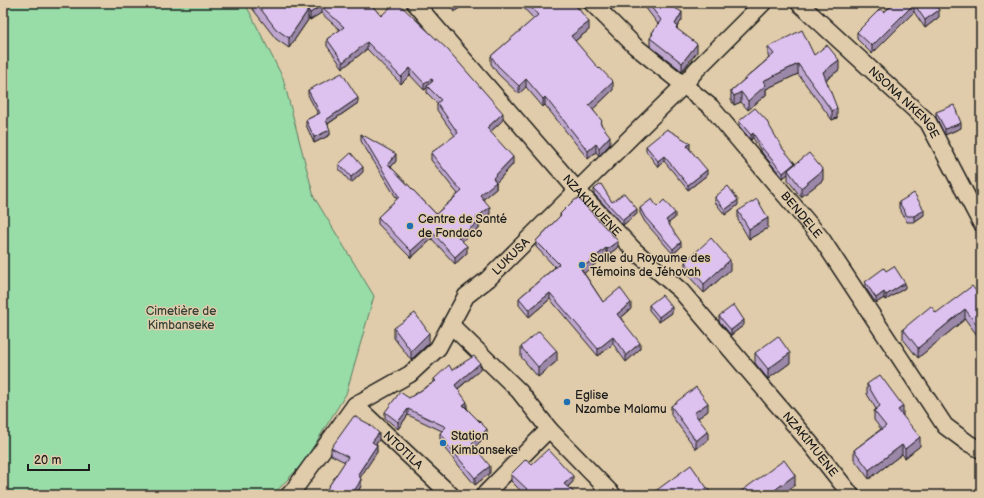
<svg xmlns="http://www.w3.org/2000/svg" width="984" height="498" viewBox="0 0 984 498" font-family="'Balsamiq Sans',sans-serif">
	<rect width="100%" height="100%" fill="#e0ccaa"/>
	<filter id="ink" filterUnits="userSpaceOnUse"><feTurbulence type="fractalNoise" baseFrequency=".025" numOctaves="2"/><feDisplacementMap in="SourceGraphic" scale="8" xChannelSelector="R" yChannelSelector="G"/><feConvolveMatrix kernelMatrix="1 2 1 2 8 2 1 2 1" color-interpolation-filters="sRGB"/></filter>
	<g filter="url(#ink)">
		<path fill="#98dca8" stroke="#5a7c62" d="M3 3H245L283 78 314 197 374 296 346 394 304 462 273 495H3Z"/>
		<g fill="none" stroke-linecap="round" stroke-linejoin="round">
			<defs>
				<g id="street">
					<path id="s1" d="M415 3 577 190 635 251 681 291 810 443 851 495"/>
					<path id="s2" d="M592 3 635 46 711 107 821 238 945 426 968 443 981 450"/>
					<path id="s3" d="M799 3 928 122 981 223"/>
					<path d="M451 325 519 391 549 429 484 495"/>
					<path id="s4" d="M355 405 451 495"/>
					<path d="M549 429 613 495"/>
					<path id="s5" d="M289 495 293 491 355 405 410 374 438 348 466 296 488 279 637 131 684 85 696 70 763 3"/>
				</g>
			</defs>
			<use href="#street" stroke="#1c1c1c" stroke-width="19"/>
			<use href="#street" stroke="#e0ccaa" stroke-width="16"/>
		</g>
		<path fill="#bea6ce" stroke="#1c1c1c" d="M248 3H370L381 16 503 120 490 132 513 164 496 183V189L483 199 490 214 479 223V229L462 241 467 253 455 264 432 239 411 258 378 224V217L397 199 361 141V134L396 161 391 167 436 214 458 194 453 188 431 160V153L455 136 437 110V103L427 93V88L424 90 410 75 401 84 367 49 343 68 327 46V39L340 30 321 13 310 20 308 17V20L289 48 276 39Z
			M447 3H466L454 12Z
			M521 3H580L577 6 589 30 575 41 613 90 593 109 602 126 610 144 599 156 596 152 588 159 545 105 543 107 526 87 519 94 498 74 491 64V56L534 19 521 5Z
			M607 3H618L611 9Z
			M642 3H666L682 20 677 27V30L697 52 682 71 650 46V38L652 36V33L658 24Z
			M895 3H933L939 17 925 28 914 12 872 54 857 39V32L884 12Z
			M768 47 814 55 839 70 826 80 837 118 832 120 798 74 766 89V95L748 110 741 102 734 105 731 100V91L769 58 768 56Z
			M308 90 358 103 328 124 330 135 314 143 306 125V120L318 114 308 95Z
			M936 112 961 128 945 135 936 117Z
			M739 121 783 149 795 165 823 180 801 197 788 180V174L783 178 763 154 753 138 751 140 739 126Z
			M646 146 690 148V149L707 175 688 190 664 161 658 167 646 151Z
			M339 164 363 172 351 183 339 169Z
			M594 189 612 202 637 214 623 225 594 194Z
			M715 197 738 205 725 215 715 202Z
			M899 202 924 215 914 222H907L899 208Z
			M657 207 675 218 668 223 681 247 673 254 645 222 640 213V208Z
			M738 211 768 228 749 239 738 220Z
			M560 214 618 247 607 256 606 255 584 273 603 302 631 309 621 318 640 349 626 362 613 344 598 356 550 299 529 317 519 305V298L555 267 536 247V241L560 216Z
			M685 262 730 270 704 293 685 272Z
			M886 271 905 288 886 300 884 298 876 303 865 287V282Z
			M980 304 981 305V338L980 339 965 319 918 358 903 339V329L936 313Z
			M649 305 672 313 659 322 649 310Z
			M719 316 744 325 731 335 719 321Z
			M394 328 429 343 411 360 394 338Z
			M521 347 557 361 538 377 521 357Z
			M755 353 790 363 768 379 755 363Z
			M452 370H480L458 389 467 408 487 435 475 447 490 473 475 485 445 449V445L440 439V433L442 431 408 415 398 429 385 418V412L409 398 434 382V379Z
			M867 384 903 416H902L920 446 905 458 902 454 869 479 854 459V450L881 429 874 420V411L876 409 867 394Z
			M671 406 708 411 698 418 708 440 696 449 671 415Z
			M379 440 376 444 377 452 360 477 361 486 356 495H323L345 462 331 455V448Z
			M532 464 573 482 568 487 525 495 511 481V474Z"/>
		<path fill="#9b87a7" stroke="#1c1c1c" d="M459 3H466L454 12V7Z
			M574 3H580L574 10Z
			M611 3H618L611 9Z
			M914 4V12L872 54V46Z
			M321 6V13L310 20V13Z
			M308 10V20L289 48V38Z
			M939 10V17L925 28V20Z
			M682 12V20L677 27V34L675 24Z
			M589 22V30L571 44V36Z
			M367 42V49L343 68V62Z
			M697 44V52L682 71V63Z
			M839 60V70L823 82V72Z
			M798 64V74L766 89V95L748 110V101L763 81Z
			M410 68V75L401 84V77Z
			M432 79V86H427V88L424 90V83Z
			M526 79V87L519 94V86Z
			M613 82V90L589 113V105Z
			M741 92V102L734 105V96Z
			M545 97V105L543 107V99Z
			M358 98V103L326 125V120Z
			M837 108V118L832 120V111Z
			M503 113V120L487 135V128Z
			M961 123V128L945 135V129Z
			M330 130V135L314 143V137Z
			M753 133V138L751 140V135Z
			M610 136V144L599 156V148Z
			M690 143V148L687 151V146Z
			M596 144V152L588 159V151Z
			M396 154V161L388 171V164Z
			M664 156V161L658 167V161Z
			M513 157V164L496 183V189L480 202V195L493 178Z
			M795 163V168L788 170V174L783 178V173Z
			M363 167V172L351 183V177Z
			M707 170V175L688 190V185Z
			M823 170V180L801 197V188Z
			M738 200V205L725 215V210Z
			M490 207V214L479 223V229L458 244V237L476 218Z
			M637 209V214L623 225V220Z
			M924 210V215L914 222V216Z
			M675 213V218L666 225V220Z
			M768 218V228L749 239V229Z
			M432 232V239L411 258V251Z
			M618 241V247L607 256V249Z
			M681 242V247L673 254V249Z
			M467 246V253L455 264V257Z
			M606 248V255L581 276V269Z
			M730 260V270L704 293V284Z
			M905 283V288L886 300V295Z
			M884 292V298L876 303V298Z
			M550 293V299L529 317V310Z
			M980 296V306L977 299Z
			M631 303V309L617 321V314Z
			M672 307V313L659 322V317Z
			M965 309V319L918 358V348Z
			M744 320V325L731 335V330Z
			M981 328V338L980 339V329Z
			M429 333V343L411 360V351Z
			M613 337V344L598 356V349Z
			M640 343V349L626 362V355Z
			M557 351V361L538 377V367Z
			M790 353V363L768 379V369Z
			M480 363V370L455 391V385Z
			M467 402V408L463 405Z
			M708 403V411L694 421V413Z
			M903 406V416L898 420V410Z
			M408 409V415L398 429V422Z
			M487 429V435L472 450V444Z
			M708 431V440L696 449V441Z
			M379 433V440L372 449V442Z
			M920 437V446L905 458V449Z
			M377 445V452L358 481V474Z
			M902 445V454L869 479V470Z
			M490 466V473L475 485V478Z
			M795 475V485L781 495H768Z
			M573 476V482L564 490V484Z
			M361 479V486L358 492 356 495H351Z"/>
		<path fill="#ddc1ef" stroke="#1c1c1c" d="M256 3H303L308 10 289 38 276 29Z
			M304 3H370L381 16 395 3H398L448 50 503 113 487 128 513 157 493 178 496 182 480 195 490 207 476 218 479 222 458 237 467 246 455 257 432 232 411 251 378 217 399 197 361 134 396 154 388 164 436 214 462 191 453 181 431 153 458 133 437 103 441 100 427 86 433 81 432 79 424 83 410 68 401 77 367 42 343 62 327 39 344 27 321 6 310 13Z
			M451 3H459L454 7Z
			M527 3H574L589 22 571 36 599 69 600 68 613 82 589 105 602 121 600 123 610 136 599 148 596 144 588 151 545 97 543 99 526 79 519 86 498 66 491 56 538 15Z
			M648 3H666L682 12 675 24 677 26 676 28 697 44 682 63 650 38 653 34 652 33 661 20Z
			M895 3H933L939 10 925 20 914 4 872 46 857 32 880 9 884 12Z
			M802 30 814 55 827 45 839 60 823 72 837 108 832 111 798 64 763 81 766 85 748 101 741 92 734 96 731 91 774 54 768 47Z
			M342 73 358 98 326 120 330 130 314 137 306 120 320 113 308 90Z
			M954 105 961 123 945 129 936 112Z
			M755 108 766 120 783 149 795 163 783 173 763 149 753 133 751 135 739 121Z
			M667 129 690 143 687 146 707 170 688 185 664 156 658 161 646 146Z
			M351 153 363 167 351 177 339 164Z
			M809 153 823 170 801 188 788 170Z
			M601 184 612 202 624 193 637 209 623 220 594 189Z
			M728 186 738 200 725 210 715 197Z
			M914 193 924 210 914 216H907L899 202Z
			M578 198 618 241 607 249 606 248 581 269 603 302 620 288 631 303 617 314 640 343 626 355 613 337 598 349 550 293 529 310 519 298 559 264 536 241 561 215 560 214 572 202Z
			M652 199 657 207 664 200 675 213 666 220 681 242 673 249 645 217 640 208Z
			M757 199 768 218 749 229 738 211Z
			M711 238 730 260 704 284 685 262Z
			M894 266 905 283 886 295 884 292 876 298 865 282 884 268 886 271Z
			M972 286 980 296 977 299 981 305V328L980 329 965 309 918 348 903 329 931 306 936 313Z
			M662 295 672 307 659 317 649 305Z
			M734 305 744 320 731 330 719 316Z
			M415 313 429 333 411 351 394 328Z
			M539 331 557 351 538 367 521 347Z
			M778 336 790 353 768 369 755 353Z
			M474 356 480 363 455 385 467 402 463 405 487 429 472 444 490 466 475 478 445 442 447 441 440 433 446 427 408 409 398 422 385 412 400 392 409 398 436 381 434 379 449 365 452 370Z
			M880 375 903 406 898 410 920 437 905 449 902 445 869 470 854 450 886 426 874 411 880 406 867 384Z
			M696 387 708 403 694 413 708 431 696 441 671 406Z
			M354 416 369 424 379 433 372 442 377 445 358 474 361 479 358 485 351 495H323L348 457 331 448Z
			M548 449 573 476 564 484 577 495H525L528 490 511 474 526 459 532 464Z
			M784 460 795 475 768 495H736Z
			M691 465 712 495H650Z
			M406 490 416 495H404Z"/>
	</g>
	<g fill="#1f6fb2" stroke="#e0ccaa" stroke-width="1.5">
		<circle cx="410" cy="226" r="4"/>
		<circle cx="582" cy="265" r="4"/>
		<circle cx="567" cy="402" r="4"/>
		<circle cx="443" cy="443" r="4"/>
	</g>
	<g text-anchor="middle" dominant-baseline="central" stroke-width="3" stroke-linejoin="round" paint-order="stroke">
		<g font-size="12" fill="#1c1c1c" stroke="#e0ccaa">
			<text stroke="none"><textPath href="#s3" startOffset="145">NSONA NKENGE</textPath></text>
			<text stroke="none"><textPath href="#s1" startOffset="269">NZAKIMUENE</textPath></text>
			<text stroke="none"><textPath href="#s2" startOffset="299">BENDELE</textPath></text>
			<text stroke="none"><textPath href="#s5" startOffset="332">LUKUSA</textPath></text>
			<text stroke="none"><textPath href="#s1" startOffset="593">NZAKIMUENE</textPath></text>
			<text stroke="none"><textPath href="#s4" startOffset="66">NTOTILA</textPath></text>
		</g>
		<g font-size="12" fill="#1c1c1c" stroke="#e0ccaa" text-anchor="start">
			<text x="418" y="219">Centre de Santé<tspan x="418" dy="14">de Fondaco</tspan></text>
			<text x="590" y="258">Salle du Royaume des<tspan x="590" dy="14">Témoins de Jéhovah</tspan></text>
			<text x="575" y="395">Eglise<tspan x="575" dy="14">Nzambe Malamu</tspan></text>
			<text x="451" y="436">Station<tspan x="451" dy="14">Kimbanseke</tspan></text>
		</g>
		<g font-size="12" fill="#354238" stroke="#e0ccaa">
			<text x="181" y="311">Cimetière de<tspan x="181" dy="14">Kimbanseke</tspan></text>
		</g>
	</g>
	<rect width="984" height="498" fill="none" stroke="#e0ccaa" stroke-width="16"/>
	<rect x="8" y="8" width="968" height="482" fill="none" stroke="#1c1c1c" stroke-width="1.5" filter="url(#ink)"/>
	<path d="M28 464v6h61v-6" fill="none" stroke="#1c1c1c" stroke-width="2"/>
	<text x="34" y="464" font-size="12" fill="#1c1c1c" stroke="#e0ccaa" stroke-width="3" paint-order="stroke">20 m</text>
</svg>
